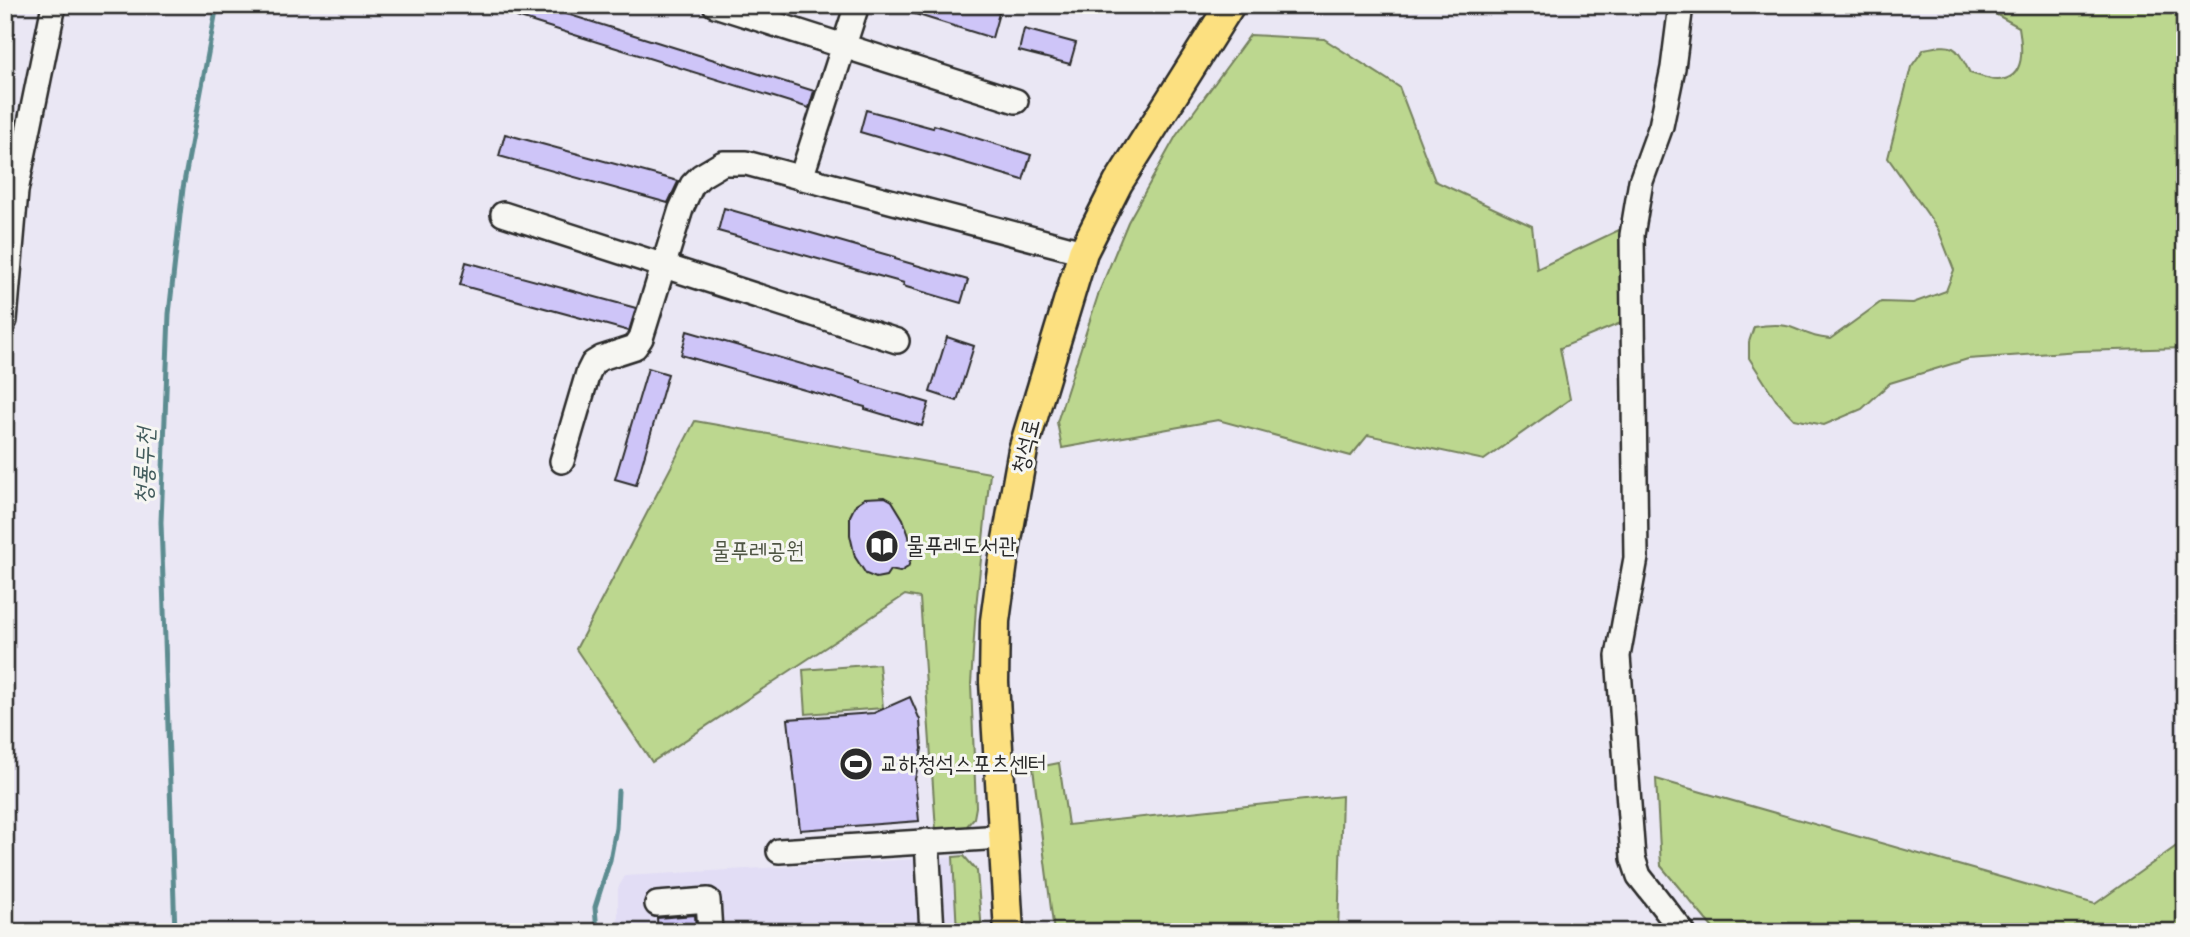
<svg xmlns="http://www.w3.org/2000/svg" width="2190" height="937" viewBox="0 0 2190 937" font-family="'Architects Daughter','Poor Story',sans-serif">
	<rect width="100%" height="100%" fill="#eae7f4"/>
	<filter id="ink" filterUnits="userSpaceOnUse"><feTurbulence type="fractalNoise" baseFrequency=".0143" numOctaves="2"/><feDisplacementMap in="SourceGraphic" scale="14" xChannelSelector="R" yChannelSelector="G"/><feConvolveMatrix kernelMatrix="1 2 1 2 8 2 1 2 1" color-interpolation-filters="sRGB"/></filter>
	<g filter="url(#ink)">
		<path fill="#e2ddf5" d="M953 857 957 932H618V888L625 876Z"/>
		<path fill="#bcd78f" stroke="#74815d" stroke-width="2" d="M1979 5H2185V348L2079 351 1968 359 1890 383 1862 409 1824 425 1794 419 1776 400 1749 358V342L1754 327C1766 325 1781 323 1793 328 1809 334 1812 337 1830 339L1881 302 1913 303 1946 291 1954 270 1938 229 1888 158 1911 67 1924 49C1956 43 1955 45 1970 73 1978 75 1989 80 1998 80 2027 79 2022 46 2019 27Z
			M1250 35 1324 39 1399 87 1435 181 1532 226 1537 269 1621 229 1628 320 1560 348 1570 399 1484 460 1368 435 1351 456 1218 420 1062 448 1057 422 1099 292 1128 222 1176 136Z
			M695 421 990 473 976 607 971 684 976 807 974 818 966 827 936 830 920 598 905 595 652 762 576 649Z
			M879 664 883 708 806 714 803 670Z
			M1059 763 1068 825 1342 796 1338 932H1054L1033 768Z
			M1656 779 2095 904 2185 840V932H1716L1661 866Z
			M964 856 977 871 982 932H957L953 857Z"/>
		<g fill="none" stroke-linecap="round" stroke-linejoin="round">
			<path stroke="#5c8c90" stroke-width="5" d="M175 932 161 522 169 314 183 188 217 5
				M597 932 595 907 610 860 616 828 618 791"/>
		</g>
		<path fill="#cec5f8" stroke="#2b2b2b" stroke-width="2" d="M521 5H538L814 91 809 108 517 17Z
			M897 5H976L999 13 992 38 896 8Z
			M1024 29 1076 43 1070 64 1019 51Z
			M866 110 933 128 934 125 1031 155 1023 180 860 132Z
			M505 134 678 181V182L668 203 499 156Z
			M724 208 895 257V259L968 280 961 303 903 286 904 283 718 231Z
			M466 262 636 308 629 331 460 285Z
			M687 331 861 381V383L929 403 922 426 865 409V407L681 355Z
			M947 337 974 346 957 401 930 392Z
			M648 368 668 374 636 485 615 479Z
			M885 497 892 501 903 519 909 536 912 556 908 567 900 572 890 570 886 576 876 578 866 574 855 557 850 535V516L856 504 865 498Z
			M910 697 920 720 922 749 915 779 919 821 800 830 788 719 874 713Z
			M695 915 696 932H658L657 918Z"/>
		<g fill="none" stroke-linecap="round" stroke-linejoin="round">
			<defs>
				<path id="minor" d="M715 5 1016 101
					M1681 5 1673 68 1661 126 1641 181 1632 235 1636 558 1618 656 1633 858 1639 876 1683 932
					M801 178 857 5
					M503 214 897 341
					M5 320 16 191 54 5
					M562 461 588 373 593 363 601 358 635 347 641 338 681 209 692 185 701 176 723 163H746L1083 252
					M927 841 932 932
					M779 851 1002 837
					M657 904 708 900 710 932"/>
				<path id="major" d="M1009 932 994 682 995 621 1003 562 1023 450 1083 252 1118 183 1230 5"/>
			</defs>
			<use href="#minor" stroke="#2b2b2b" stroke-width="28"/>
			<use href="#major" stroke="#2b2b2b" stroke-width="33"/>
			<use href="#minor" stroke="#f6f6f2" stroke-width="23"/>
			<use href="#major" stroke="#fce080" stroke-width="28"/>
		</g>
	</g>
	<defs>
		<symbol id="library-disc" viewBox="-11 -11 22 22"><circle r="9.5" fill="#2b2b2b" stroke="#f6f6f2"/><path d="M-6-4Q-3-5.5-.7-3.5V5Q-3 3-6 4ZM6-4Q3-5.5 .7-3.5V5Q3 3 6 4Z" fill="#fff"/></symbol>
		<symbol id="stadium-disc" viewBox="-11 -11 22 22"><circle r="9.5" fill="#2b2b2b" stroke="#f6f6f2"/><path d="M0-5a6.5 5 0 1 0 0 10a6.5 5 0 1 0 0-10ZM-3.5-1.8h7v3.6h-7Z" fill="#fff"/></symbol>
	</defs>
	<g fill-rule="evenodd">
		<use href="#library-disc" x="863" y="527" width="38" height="38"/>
		<use href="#stadium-disc" x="837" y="745" width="38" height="38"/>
	</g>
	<g text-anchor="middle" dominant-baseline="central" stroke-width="6" stroke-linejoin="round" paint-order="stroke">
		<g font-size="23" fill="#2b2b2b" stroke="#f6f6f2">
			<text transform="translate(1026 446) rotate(-76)">청석로</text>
		</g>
		<g font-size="23" fill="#2b2b2b" stroke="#f6f6f2" text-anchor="start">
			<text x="906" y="546">물푸레도서관</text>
			<text x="880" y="764">교하청석스포츠센터</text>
		</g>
		<g font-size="23" fill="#4f5644" stroke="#f6f6f2">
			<text x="758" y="551">물푸레공원</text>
		</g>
		<g font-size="24" font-style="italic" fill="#435c5d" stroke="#f6f6f2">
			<text transform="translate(145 466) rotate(-88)">청룡두천</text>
		</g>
	</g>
	<rect width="2190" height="937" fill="none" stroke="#f6f6f2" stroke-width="28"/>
	<rect x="14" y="14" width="2162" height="909" fill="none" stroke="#2b2b2b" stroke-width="2.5" filter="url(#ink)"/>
</svg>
